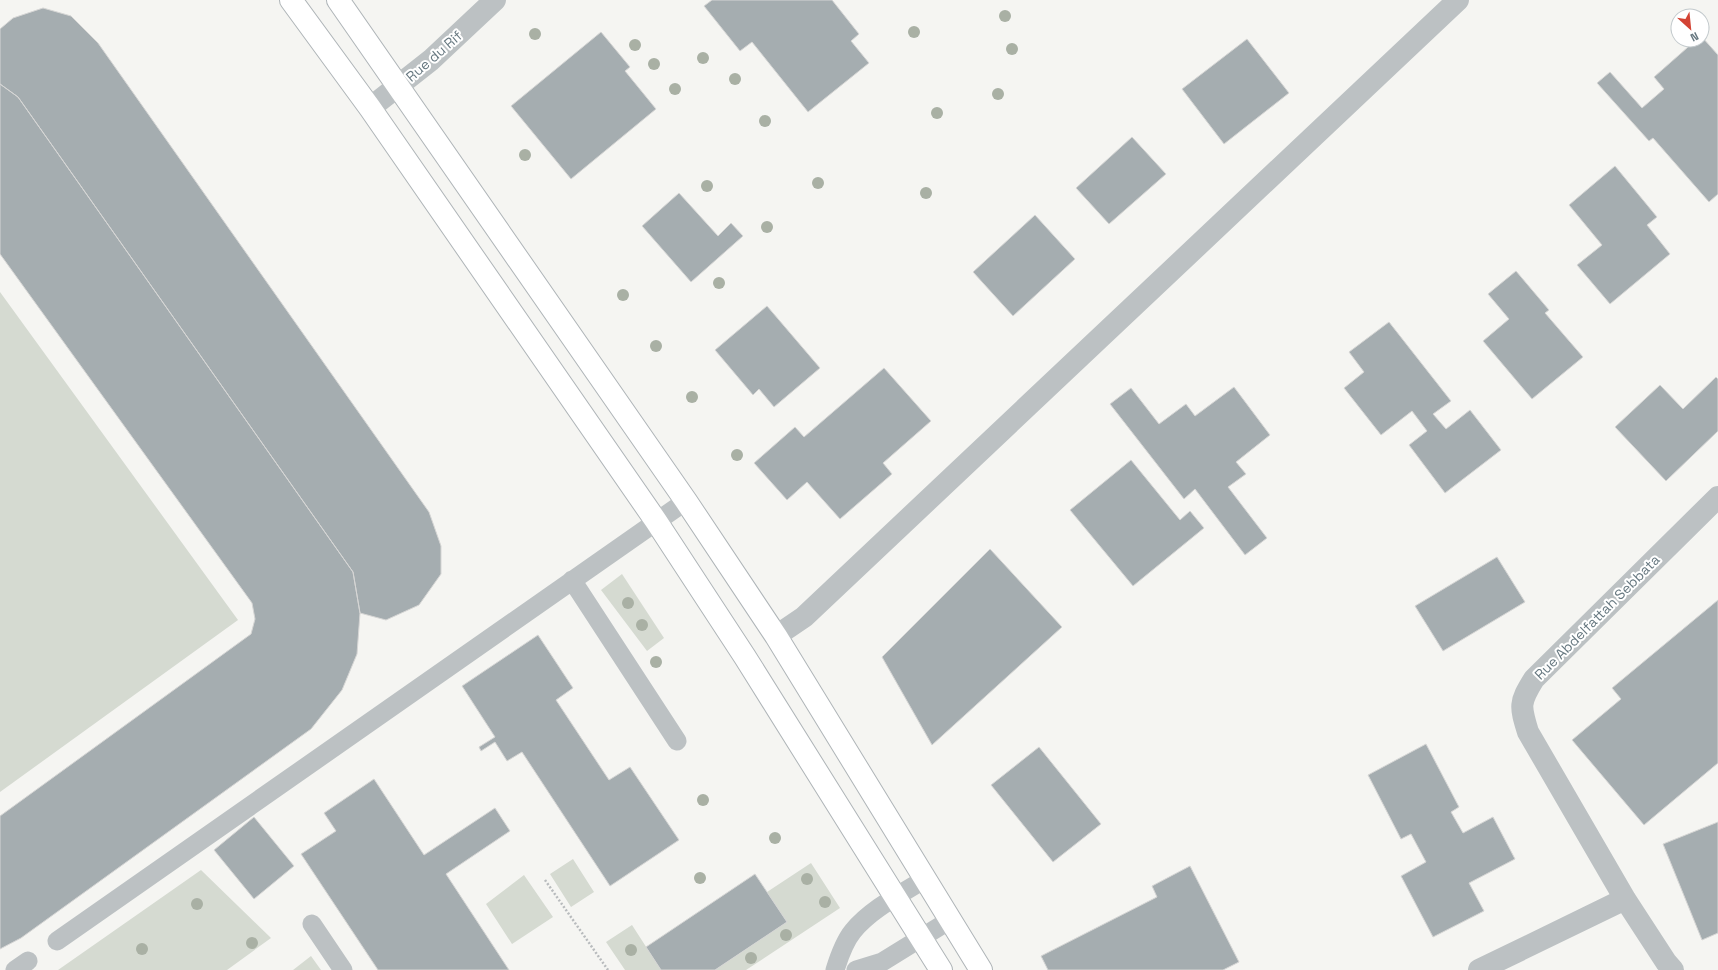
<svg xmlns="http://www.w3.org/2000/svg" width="1718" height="970" viewBox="0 0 1718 970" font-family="'Space Grotesk',sans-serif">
	<rect width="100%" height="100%" fill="#f5f5f2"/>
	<path fill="#d5dad1" d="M0 292 238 620 0 792Z
		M622 574 664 638 647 651 601 590Z
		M573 859 594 892 571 907 550 874Z
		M811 863 840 908 746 970H715L787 922 767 892Z
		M201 870 271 938 227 970H58Z
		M524 875 553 917 512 944 486 904Z
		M632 925 661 970H625L606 942Z
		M311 956 321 970H293Z"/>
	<path fill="#a5adb0" stroke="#d6d6d5" d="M712 0H832L859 34 851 41 869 63 808 112 752 42 740 51 704 6Z
		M43 8 71 16 98 43 429 512 441 546V574L419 605 386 620 360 613 353 572 18 97 0 84V29L13 18Z
		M601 32 630 67 625 71 656 109 571 179 511 106Z
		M1702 37 1718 55V194L1709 202 1653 138 1649 141 1597 83 1610 72 1642 108 1664 89 1654 77 1696 40H1702Z
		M1247 39 1289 93 1224 144 1182 89Z
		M0 84 18 97 353 572 360 613 357 654 342 690 311 729 21 938 0 949V816L251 634 255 619 252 603 0 254Z
		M1132 137 1166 174 1109 224 1076 188Z
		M1615 166 1657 217 1647 225 1670 254 1610 304 1577 265 1602 245 1569 205Z
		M679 193 718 236 731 223 743 236 691 282 642 226Z
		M1035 215 1075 259 1013 316 973 272Z
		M1516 271 1549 310 1545 313 1583 357 1532 399 1483 341 1509 319 1488 294Z
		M767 306 820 368 774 407 759 389 753 395 715 350Z
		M1389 322 1451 401 1433 414 1446 429 1470 410 1501 450 1445 493 1409 445 1427 431 1412 411 1381 435 1344 388 1364 372 1349 352Z
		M884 368 931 421 883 463 892 474 840 519 807 482 787 500 754 463 795 427 804 437Z
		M1716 377 1718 379V431L1666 481 1615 427 1660 385 1683 409Z
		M1234 387 1270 435 1236 462 1246 474 1228 487 1267 538 1245 555 1195 489 1184 499 1110 404 1131 388 1159 424 1186 404 1195 416Z
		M1131 460 1180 520 1190 511 1204 528 1133 586 1070 510Z
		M990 549 1062 627 932 745 882 657Z
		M1497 557 1525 602 1443 651 1415 606Z
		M1718 600V763L1644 825 1572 740 1621 699 1612 688Z
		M538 635 573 688 556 700 609 780 630 767 679 840 610 886 522 752 507 761 495 742 481 751 479 747 495 737 462 686Z
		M1426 744 1459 807 1451 812 1463 833 1493 817 1515 859 1469 883 1484 911 1433 937 1401 876 1426 862 1411 834 1401 839 1368 775Z
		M1039 747 1101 824 1053 862 991 785Z
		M374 779 424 855 495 808 510 831 446 874 509 970H378L301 854 336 831 324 813Z
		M254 817 294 866 254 899 214 850Z
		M1718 822V933L1702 940 1663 844Z
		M1190 866 1239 962 1223 970H1048L1041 956 1157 897 1152 886Z
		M755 874 787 922 715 970H661L646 947Z"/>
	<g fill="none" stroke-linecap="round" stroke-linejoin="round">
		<defs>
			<path id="secondary" d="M291 0 370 108 656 521 745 657 941 970
				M338 0 686 501 776 636 981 970"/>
		</defs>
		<use href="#secondary" stroke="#afb5b8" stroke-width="24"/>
		<path stroke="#b8bbbd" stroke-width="2.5" stroke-dasharray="2 2" stroke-linecap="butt" d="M545 880 608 970"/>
		<path stroke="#bcc1c3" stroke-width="19" d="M572 580 677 741
			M312 924 343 970
			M57 941 686 501
			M15 970 28 961
			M835 970C839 957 844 942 853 931 871 909 901 894 925 879
			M856 970 882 962 950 920"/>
		<path stroke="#bcc1c3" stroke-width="22" d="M370 108 431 60 495 0
			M776 636 804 617 1458 0
			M1479 970 1625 899
			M1673 970 1666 962 1625 899 1528 732C1520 706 1519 703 1534 679L1718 497"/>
		<use href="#secondary" stroke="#fff" stroke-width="22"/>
	</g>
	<g fill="#a9b0a4">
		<circle cx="1005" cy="16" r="6"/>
		<circle cx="914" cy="32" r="6"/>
		<circle cx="535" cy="34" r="6"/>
		<circle cx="635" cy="45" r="6"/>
		<circle cx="1012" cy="49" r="6"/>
		<circle cx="703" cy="58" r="6"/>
		<circle cx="654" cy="64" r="6"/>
		<circle cx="735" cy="79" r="6"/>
		<circle cx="675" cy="89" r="6"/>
		<circle cx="998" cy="94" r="6"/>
		<circle cx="937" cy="113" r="6"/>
		<circle cx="765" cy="121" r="6"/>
		<circle cx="525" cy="155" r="6"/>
		<circle cx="818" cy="183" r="6"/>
		<circle cx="707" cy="186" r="6"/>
		<circle cx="926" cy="193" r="6"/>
		<circle cx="767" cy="227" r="6"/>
		<circle cx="719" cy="283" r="6"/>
		<circle cx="623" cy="295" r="6"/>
		<circle cx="656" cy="346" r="6"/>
		<circle cx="692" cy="397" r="6"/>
		<circle cx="737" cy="455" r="6"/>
		<circle cx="628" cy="603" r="6"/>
		<circle cx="642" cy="625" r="6"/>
		<circle cx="656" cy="662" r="6"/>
		<circle cx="703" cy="800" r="6"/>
		<circle cx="775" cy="838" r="6"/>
		<circle cx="700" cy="878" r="6"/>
		<circle cx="807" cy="879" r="6"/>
		<circle cx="825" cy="902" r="6"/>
		<circle cx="197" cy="904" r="6"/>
		<circle cx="786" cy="935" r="6"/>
		<circle cx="252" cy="943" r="6"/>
		<circle cx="142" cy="949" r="6"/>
		<circle cx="631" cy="950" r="6"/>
		<circle cx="751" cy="958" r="6"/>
	</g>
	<g text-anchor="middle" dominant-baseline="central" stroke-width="4" stroke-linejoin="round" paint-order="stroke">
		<g font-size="14" fill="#677880" stroke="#fff">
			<text transform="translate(434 56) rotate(-41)">Rue du Rif</text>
			<text transform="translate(1597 617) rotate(-45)">Rue Abdelfattah Sebbata</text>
		</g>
	</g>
	<g transform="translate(1690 28) rotate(153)"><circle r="19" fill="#ffffff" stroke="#c2c9cc"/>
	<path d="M0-3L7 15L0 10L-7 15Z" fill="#d34334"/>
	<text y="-6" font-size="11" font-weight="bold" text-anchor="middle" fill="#677880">N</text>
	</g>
</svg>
